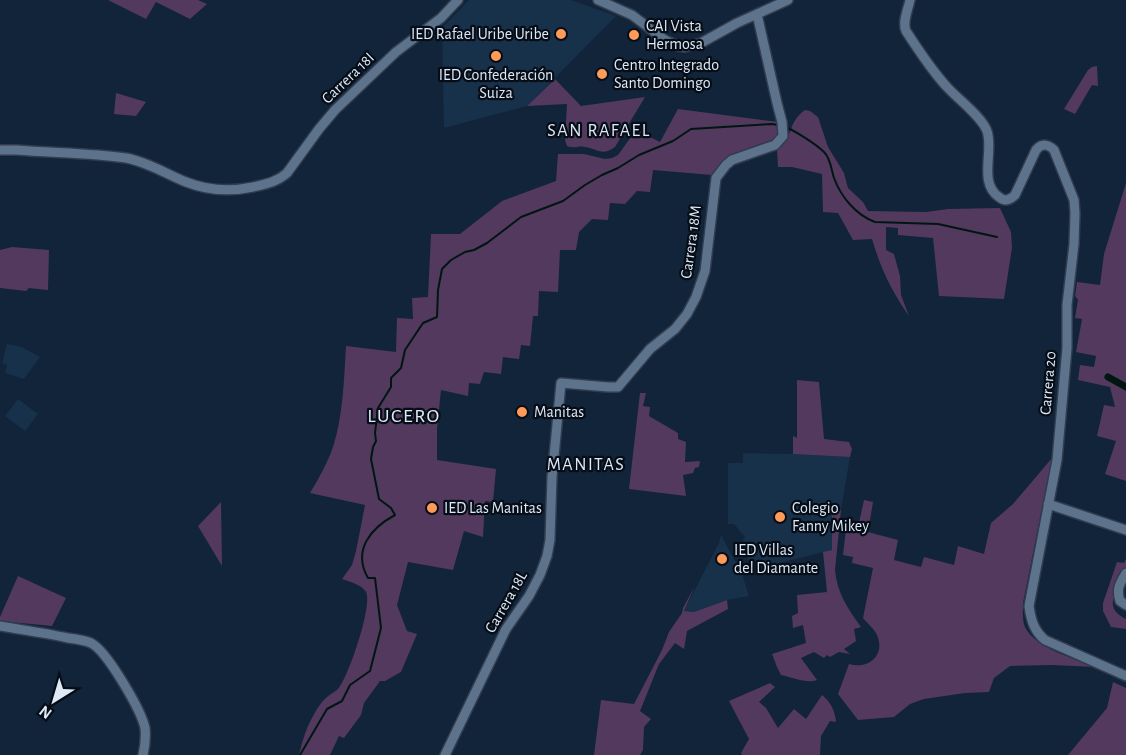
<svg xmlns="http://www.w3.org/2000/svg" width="1126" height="755" viewBox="0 0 1126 755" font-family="'Alegreya Sans',sans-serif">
	<rect width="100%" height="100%" fill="#112439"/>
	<path fill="#17314a" d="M469 0H571L616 16 527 106 444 128 442 28Z
		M7 344 22 347 40 357 24 379 5 373 7 365 2 363Z
		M18 399 38 414 25 431 5 416Z
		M743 453 793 454 850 457 841 510 832 509V550L759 568 754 560 749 562 741 543 745 537 734 524H728V463H743Z
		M721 535 742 574 749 596 727 600 694 612 684 611 719 543Z"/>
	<path fill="#53395e" d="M108 0H198L207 4 190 19 156 2 146 19Z
		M1097 66 1098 86 1092 85 1075 114 1064 109 1088 70 1092 67Z
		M555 79 581 106 645 97 615 147C602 156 599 150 586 147 579 145 574 149 567 146L565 140 567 104 527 106Z
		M116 93 146 102 136 116 114 114Z
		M678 109 778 122V136C773 141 767 142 760 144 739 152 725 157 712 175L653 170 650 192 637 191 625 204 610 203 608 220 592 219 579 232 576 250H560L558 292 539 291 538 316H533L530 346 521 345 519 359 503 357 501 374 484 372 480 384 469 383 468 396 441 390 437 429V460L496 469 493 502 485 501 483 537 464 531 453 570 408 562 397 605 407 631 417 634 401 672 385 681H380L364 703 361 715 344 738 339 736 330 755H299C302 743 305 731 311 720 315 712 320 703 327 697 330 694 335 692 338 689 348 678 373 605 366 592 361 584 350 582 342 579L352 565 356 551 365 505 310 493C319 478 327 464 333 447 343 416 344 380 346 346L396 352 397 318 413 319 412 298 428 297 431 234H460L502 201 556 181 558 154H584L605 159 612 158 618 155 636 130 660 142Z
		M805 110 810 111 818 117 828 147 844 173 848 188 863 202 868 211 926 212 948 209 1000 208 1011 232 1012 248 1004 299 939 296 933 238 898 235V228L886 227V250L894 254 900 276 901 295 909 316C892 292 880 267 872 239L853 240 838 213 823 212 822 174 792 167H778L777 150C794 138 786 124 805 110Z
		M1126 183V481L1105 474 1116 441 1097 436 1104 405 1115 407 1110 387 1078 380 1080 365 1094 367 1096 356 1076 352 1082 319 1075 318 1078 300 1075 296 1077 282 1100 285 1104 254Z
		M12 247 49 250 48 290 29 288 26 291 0 288V250Z
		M797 380 819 382 824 439 849 442 852 449 850 457 793 454V436L797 438Z
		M640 393H646L643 406 650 407 649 416 678 433V439L686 442 685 462 700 461 699 467 695 468 693 473 683 475 686 496 629 489Z
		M1052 458 1023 603C1023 611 1022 620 1025 627 1035 648 1075 659 1096 667L1052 665 1010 666 994 678 989 692 965 693 924 699 910 704 894 717 858 720 838 694 849 664C869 670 887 654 876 633 873 628 867 623 863 618L873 568 852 563 853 557 843 555 847 520 859 523 864 500 873 502 868 532 898 540 894 560 921 567 924 557 954 565 958 546 984 554 991 523 1013 504Z
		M221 502 222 566 198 526Z
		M832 509 841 510 835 570C837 593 848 609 861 627L854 629 856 641 844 649 850 654 839 652 830 657 827 655 824 658 814 652 801 658 817 680C807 684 792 677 781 675L777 667 772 654 806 643 803 625 793 628 792 616 798 613 797 595 827 592 823 552 832 550Z
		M1126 559C1126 562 1126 565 1126 568 1123 586 1098 606 1126 619V629L1111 627 1103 611V603L1117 562 1124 563Z
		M18 576 66 598 52 626 0 621V617Z
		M695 586 684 611 694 612 727 600 728 609 687 631 684 649 675 643 659 664 640 711 651 719 644 727 643 750 640 755H594L601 700 634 704 662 650 669 632 682 613 683 608Z
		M1113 682 1126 688V755H1068L1107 708Z
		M770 683 775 687 759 702 766 708 778 728 794 709 806 719 822 695C831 702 835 711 836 722L830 721 821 736 820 755H742L741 753 749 739 729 701Z"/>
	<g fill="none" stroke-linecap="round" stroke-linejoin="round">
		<path stroke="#001613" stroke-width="2" d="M784 126C795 131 816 144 824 152 831 159 831 169 834 178 841 197 856 215 875 222L938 224 997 237
			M300 755 327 709 342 701 350 685 370 671 381 628 375 578H368C352 550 371 528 395 515L391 508 379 499 371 459 373 447 376 441 375 433 378 408 391 387V378L401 368 405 350 423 323 437 317 438 290 442 269 451 260 465 252 474 250 487 243 521 217 563 201 585 185 602 175 618 168 639 155 673 141 691 129 772 124 778 125"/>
		<path stroke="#001613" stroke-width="7" d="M1108 377 1126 387"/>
		<defs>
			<path id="minor" d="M598 0 632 15 665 40 678 46 685 47 701 43 737 23 788 0
				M910 0C908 10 902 22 906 31 917 48 933 72 947 87 958 99 982 117 987 131 994 151 978 183 999 197 1005 202 1010 200 1015 195L1036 150C1042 143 1048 144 1054 150L1074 200 1075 213 1074 244 1067 305V348L1057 460 1029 606C1031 620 1034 631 1045 640L1126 676
				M0 150H16C53 153 90 153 126 158 148 162 166 174 186 182 209 191 230 192 253 187 266 184 277 182 287 173L319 129 335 110 396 52 441 18 458 0
				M1048 504 1126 530
				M1126 573C1120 583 1116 589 1120 601L1126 605
				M0 626C23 630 46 633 68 638 76 639 84 640 91 643 107 651 141 710 145 728 146 737 145 746 143 755
				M445 755 506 629 529 596 540 575 547 556 550 540 552 477 561 383 608 387H618L650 349 675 329 687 314 696 297 705 271 716 178 726 165 732 160 775 145 783 136 782 122 777 103 757 14"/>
		</defs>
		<use href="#minor" stroke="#313d4f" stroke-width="12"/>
		<use href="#minor" stroke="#5c738b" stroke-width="9"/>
	</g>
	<g fill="#ff9b59" stroke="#060d16" stroke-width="2">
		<circle cx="561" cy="34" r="6"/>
		<circle cx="634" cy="35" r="6"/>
		<circle cx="496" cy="56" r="6"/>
		<circle cx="602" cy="74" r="6"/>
		<circle cx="522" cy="412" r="6"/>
		<circle cx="432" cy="508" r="6"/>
		<circle cx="780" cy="517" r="6"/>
		<circle cx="722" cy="559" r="6"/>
	</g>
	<g text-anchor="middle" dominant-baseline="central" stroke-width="4.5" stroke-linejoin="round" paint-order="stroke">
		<g font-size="16" fill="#dde9f7" stroke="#060d16" text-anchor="start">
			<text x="646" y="26">CAI Vista<tspan x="646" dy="18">Hermosa</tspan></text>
			<text x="549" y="34" text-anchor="end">IED Rafael Uribe Uribe</text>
			<text x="614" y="65">Centro Integrado<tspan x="614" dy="18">Santo Domingo</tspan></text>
			<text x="496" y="75" text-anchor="middle">IED Confederación<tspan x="496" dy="18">Suiza</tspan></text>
			<text x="534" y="412">Manitas</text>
			<text x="444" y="508">IED Las Manitas</text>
			<text x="792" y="508">Colegio<tspan x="792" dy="18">Fanny Mikey</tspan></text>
			<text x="734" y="550">IED Villas<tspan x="734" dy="18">del Diamante</tspan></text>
		</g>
		<g font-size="16" fill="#dde9f7" stroke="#060d16">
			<text transform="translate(348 78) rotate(-44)">Carrera 18I</text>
			<text transform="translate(691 242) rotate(-82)">Carrera 18M</text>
			<text transform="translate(1048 383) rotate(-85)">Carrera 20</text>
			<text transform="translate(506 602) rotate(-60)">Carrera 18L</text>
		</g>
		<g font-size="18" letter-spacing="1.5" fill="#dde9f7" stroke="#060d16">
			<text x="599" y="131">SAN RAFAEL</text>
			<text x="586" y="465">MANITAS</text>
		</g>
		<g font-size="20" letter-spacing="1.5" fill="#dde9f7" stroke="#060d16">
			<text x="404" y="416">LUCERO</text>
		</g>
	</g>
	<g transform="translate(54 701) rotate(217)" stroke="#060d16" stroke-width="4.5" paint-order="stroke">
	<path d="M0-4.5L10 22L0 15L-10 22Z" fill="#dde9f7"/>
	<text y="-9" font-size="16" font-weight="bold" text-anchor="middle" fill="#dde9f7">N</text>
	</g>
</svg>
